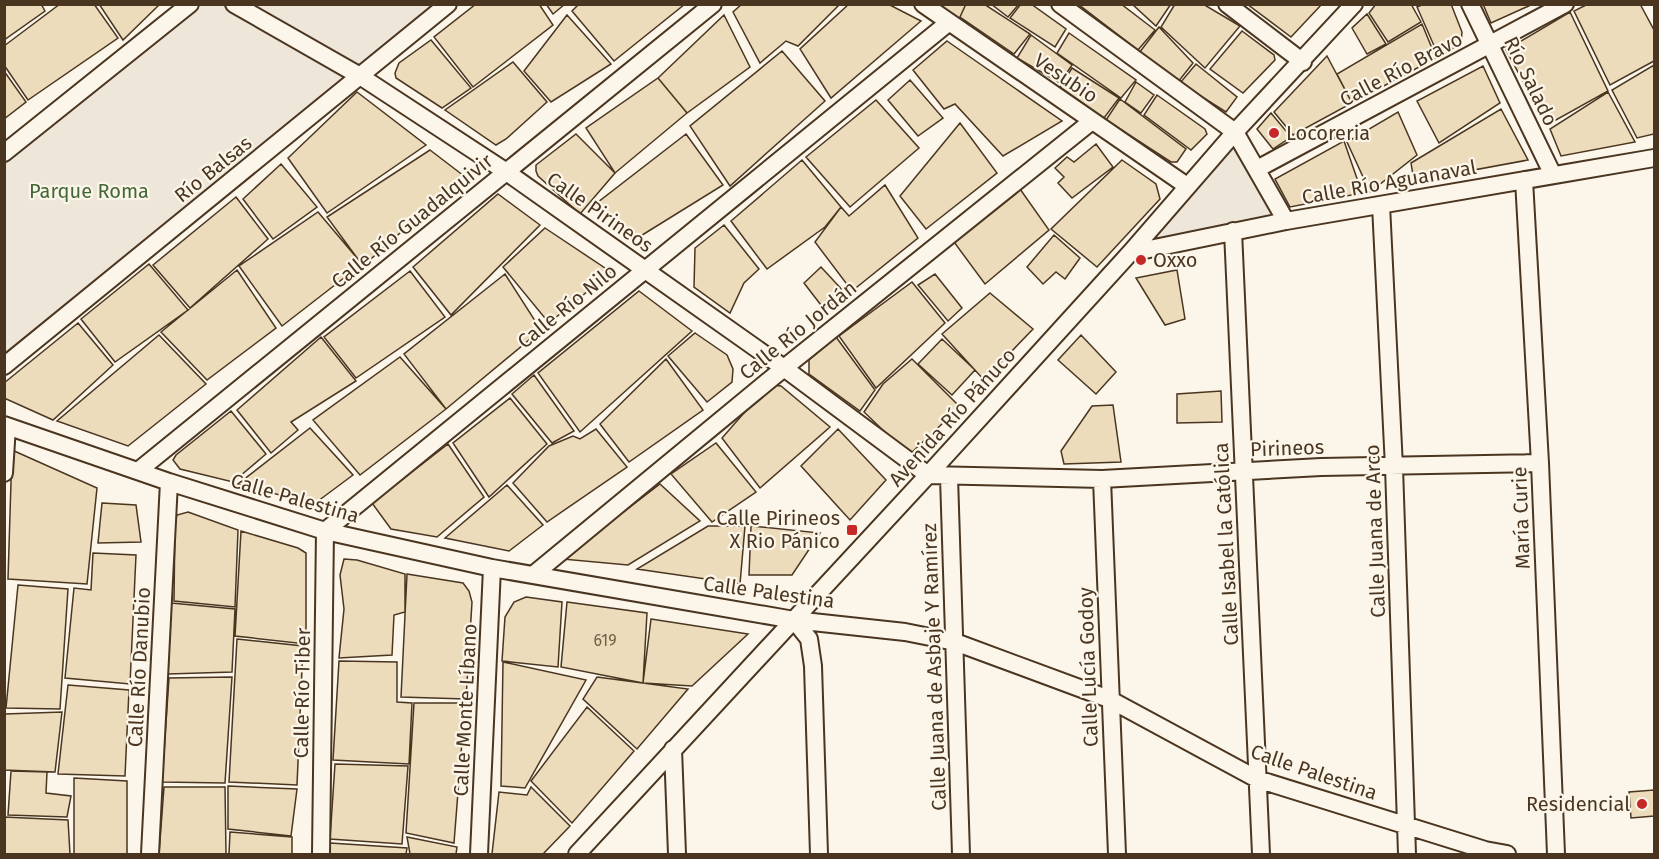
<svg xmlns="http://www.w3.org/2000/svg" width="1659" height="859" viewBox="0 0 1659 859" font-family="'Fira Sans',sans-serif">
	<rect width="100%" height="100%" fill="#fbf6e9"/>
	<path fill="#ede6d9" stroke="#887966" stroke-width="1.5" d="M190 5H450L5 366 4 154Z
		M1235 132 1286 221 1130 253Z"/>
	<path fill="#ecdcbc" stroke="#4a3520" stroke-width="1.5" d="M4 4H41L45 11 4 40Z
		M60 4H94L118 38 28 100 4 65V46Z
		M99 4H160L123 40Z
		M476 4H539L553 25 473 87 434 37Z
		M546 4H565L553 14Z
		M579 4H685L614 61 572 11Z
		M742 4H840L798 46 786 41 760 63 733 12Z
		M849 4H888L921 21 831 98 800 49Z
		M938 4H966L959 19Z
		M966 4H984L1030 34 1014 54 960 17Z
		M991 4H1019L1008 17Z
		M1021 4H1031L1066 29 1055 47 1010 18Z
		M1078 4H1121L1155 30 1138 50Z
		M1132 4H1171L1156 26Z
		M1175 4H1203L1240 26 1205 68 1161 27Z
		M1247 4H1322L1291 37Z
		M1376 4H1411L1421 22 1388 42 1369 13Z
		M1424 4H1451L1462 32 1461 43 1439 57 1417 7Z
		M1483 4H1533L1491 23Z
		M1588 4H1640L1654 30V61L1610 85 1574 11Z
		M1570 12 1608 91 1547 125 1506 50Z
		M1367 14 1386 44 1367 54 1352 28Z
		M567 15 611 64 551 102 524 71Z
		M724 15 750 67 687 113 658 78Z
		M1422 24 1436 58 1352 103 1337 74Z
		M1159 27 1193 63 1178 82 1139 53Z
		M1242 31 1274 55 1275 60 1243 93 1210 69Z
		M1069 33 1136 80 1121 98 1057 53Z
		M1031 35 1072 65 1060 83 1017 58Z
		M431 40 471 88 442 108 396 78 395 73 399 63Z
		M947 41 1062 121 1003 156 955 104 944 109 913 70Z
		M782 51 825 101 730 186 690 126Z
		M1327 56 1352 103 1293 135 1274 112Z
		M513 62 547 102 506 139 496 145 445 110Z
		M1196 64 1237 97 1226 112 1180 83Z
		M1654 65V134L1637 138 1612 90Z
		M1483 66 1500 103 1439 143 1417 101Z
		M1072 68 1119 98 1104 118 1060 87Z
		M4 71 26 102 4 119Z
		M658 78 687 113 615 173 586 128Z
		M910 80 943 118 918 136 888 100Z
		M1136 82 1154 95 1141 113 1125 102Z
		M357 92 426 145 327 213 288 158Z
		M1608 92 1635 142 1561 156 1550 129Z
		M1157 95 1205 129 1207 134 1191 150 1144 115Z
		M1120 99 1186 149 1177 162H1171L1106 120Z
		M876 100 919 148 850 207 806 157Z
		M1501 109 1528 160 1414 181 1411 163Z
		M1398 112 1417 155 1370 192 1347 142Z
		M1271 113 1291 137 1273 149 1257 129Z
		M960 123 997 173 926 229 900 196Z
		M576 134 615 173 580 214 538 176 536 171V165Z
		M686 134 723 185 639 237 593 206Z
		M1344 141 1362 193 1290 207 1275 179Z
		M1096 144 1113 167 1072 198 1058 183 1064 177 1055 168 1067 157 1074 162Z
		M430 150 464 176 363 266 327 217Z
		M802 160 841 207 825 227 767 269 731 221Z
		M1122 160 1156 184 1160 199 1097 267 1051 229Z
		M281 164 317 207 273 239 243 199Z
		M885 185 918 238 852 291 815 242 841 207 849 216Z
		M1020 189 1049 230 985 284 954 242Z
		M498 194 540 225 451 315 413 267Z
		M236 197 268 239 190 308 153 265Z
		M318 212 362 264 282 326 239 266Z
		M724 225 759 269 744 283 730 313 694 287 695 248Z
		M545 228 611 272 549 323 503 267Z
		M1054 235 1080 258 1065 279 1056 272 1043 284 1027 267Z
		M149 264 188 310 115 362 81 319Z
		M821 267 847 295 824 309 804 283Z
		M237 270 276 328 207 380 161 332Z
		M1177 270 1185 319 1165 325 1136 278Z
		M410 271 445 317 356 378 324 337Z
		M505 274 541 330 446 409 404 354Z
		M935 274 962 308 948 321 918 285Z
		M912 282 945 323 876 388 839 336Z
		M639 291 692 331 580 432 538 373Z
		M990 293 1033 329 984 380 942 334Z
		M78 323 113 365 53 420 4 398V383Z
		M695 333 727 355 733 369 732 382 707 402 668 356Z
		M159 335 206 384 128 446 57 421Z
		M1081 335 1116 372 1096 394 1058 360Z
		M321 337 356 381 291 422 298 430 271 453 237 410Z
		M836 337 875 390 860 411 809 374V360Z
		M942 339 975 370 952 395 918 364Z
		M400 357 446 409 360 475 313 420Z
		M666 359 703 410 629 462 600 424Z
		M912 359 960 407 909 455 864 412 883 384Z
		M534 375 574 431 552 443 512 394Z
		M773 385 781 386 830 427 760 488 722 438 765 389Z
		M1221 391 1222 422 1177 423V394Z
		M510 398 547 444 489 497 453 443Z
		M1113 405 1121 462 1064 464 1061 451 1092 406Z
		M231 411 266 454 233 482 180 469 173 460 176 455Z
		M310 428 353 475 314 504 238 484Z
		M596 429 627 467 547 522 513 483 549 446 573 436 580 439Z
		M838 429 886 480 850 520 801 466Z
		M716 443 756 492 712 522 671 474Z
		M448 444 484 497 437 537 391 529 372 503Z
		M12 450 97 488 87 584 8 579Z
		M660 484 700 521 628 565 562 559Z
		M507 485 543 525 509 551 445 538Z
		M102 503 136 505 141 542 98 543Z
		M188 512 238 530 235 607 174 601 175 522 177 515Z
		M708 526H745L740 584 637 569Z
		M751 526 820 533 792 575H749Z
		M241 531 298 548 306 553V644L235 636Z
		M93 553 136 555 130 684 65 678 74 588 91 590Z
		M344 559 357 560 405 574V612L394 615 392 655 339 658 344 609 340 575Z
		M407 574 463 583 469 591 472 602 466 699 401 697Z
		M18 585 68 589 60 709 6 708Z
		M526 597 562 602 558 667 502 661 505 617 514 602Z
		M567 602 647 613 643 683 561 667Z
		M171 603 235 609 232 672 168 674Z
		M651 619 748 634 692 686 643 683Z
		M237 639 303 646 297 785 229 782Z
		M339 661 397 662V702L412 703 409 764 333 760Z
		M503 662 586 680 525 788 501 786Z
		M232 677 225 783 162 782 169 678Z
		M597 677 688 689 637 749 583 699Z
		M68 685 129 690 125 776 58 774Z
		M414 703H465L454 843 406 833Z
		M587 707 634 751 572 823 531 781Z
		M62 712 55 772 4 770 5 714Z
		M335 764 408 766 402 844 330 839Z
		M11 771 47 772 46 793 71 796 67 817 8 815Z
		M74 778 127 781V854H74Z
		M228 786 297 789 291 836 228 829Z
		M164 787H225L226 854H159Z
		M531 787 570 826 543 854H492L499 792 527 795Z
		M1654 790V816L1631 818 1629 792Z
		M4 817 68 820 70 854H4Z
		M230 832 292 837V854H229Z
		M407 837 457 847 456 854H410Z
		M330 843 407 848 406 854H329Z"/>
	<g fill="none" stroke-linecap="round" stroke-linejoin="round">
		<defs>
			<path id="minor" d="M234 4 360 76 505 171 784 368 928 475 1102 479 1321 467 1540 463
				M923 4 1187 186
				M1060 4 1235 132 1286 221
				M1227 4 1303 62
				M1470 4 1553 175
				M4 153 190 4
				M1257 169 1565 4
				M1524 180 1540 463 1556 854
				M1381 205 1394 467 1407 854
				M1233 231 1261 854
				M1130 253 1286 221 1654 158
				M4 366 448 4
				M4 425 169 482 325 531 492 568 794 620 905 632 955 642 1109 699 1257 779 1485 850 1507 854
				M138 471 713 4
				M4 473 7 426
				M949 477 961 854
				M1102 479 1117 854
				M533 575 784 368 1092 121
				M794 620 809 639 813 666 819 854
				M673 749 677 854
				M150 854 169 482
				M321 854 325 531 948 23
				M479 854 492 568
				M577 854 928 475 1130 253 1235 132 1354 4"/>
		</defs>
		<use href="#minor" stroke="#4a3520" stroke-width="20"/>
		<use href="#minor" stroke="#fbf6e9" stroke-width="16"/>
	</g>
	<g fill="#c62828" stroke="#fbf6e9" stroke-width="2">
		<circle cx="1274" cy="133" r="6"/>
		<circle cx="1141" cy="260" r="6"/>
		<rect x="846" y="524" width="12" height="12" rx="3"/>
		<circle cx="1642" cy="804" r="6"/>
	</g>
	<g text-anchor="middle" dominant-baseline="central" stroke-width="4.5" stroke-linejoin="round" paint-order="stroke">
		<g font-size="16" fill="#725f47">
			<text x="605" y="640">619</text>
		</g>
		<g font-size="20" fill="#4a3520" stroke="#fbf6e9">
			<text transform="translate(1401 69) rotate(-28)">Calle Río Bravo</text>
			<text transform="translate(1066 78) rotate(34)">Vesubio</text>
			<text transform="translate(1531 81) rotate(64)">Río Salado</text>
			<text transform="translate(213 169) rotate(-39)">Río Balsas</text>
			<text transform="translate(1389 182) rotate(-10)">Calle Río Aguanaval</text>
			<text transform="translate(600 212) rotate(35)">Calle Pirineos</text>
			<text transform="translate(412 221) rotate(-39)">Calle Río Guadalquivir</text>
			<text transform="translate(567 306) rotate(-39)">Calle Río Nilo</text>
			<text transform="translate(798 330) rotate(-39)">Calle Río Jordán</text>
			<text transform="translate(952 417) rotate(-48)">Avenida Río Pánuco</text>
			<text transform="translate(1287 448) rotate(-2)">Pirineos</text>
			<text transform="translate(295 498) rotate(16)">Calle Palestina</text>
			<text transform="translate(1521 518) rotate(-92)">María Curie</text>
			<text transform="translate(1375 531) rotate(-92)">Calle Juana de Arco</text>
			<text transform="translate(1226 544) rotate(-93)">Calle Isabel la Católica</text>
			<text transform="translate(769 592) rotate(8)">Calle Palestina</text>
			<text transform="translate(139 667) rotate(-87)">Calle Río Danubio</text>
			<text transform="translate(934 667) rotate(-92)">Calle Juana de Asbaje Y Ramírez</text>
			<text transform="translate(1088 667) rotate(-92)">Calle Lucía Godoy</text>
			<text transform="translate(302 693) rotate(-89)">Calle Río Tiber</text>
			<text transform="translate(465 710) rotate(-87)">Calle Monte Líbano</text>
			<text transform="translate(1314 772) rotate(19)">Calle Palestina</text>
		</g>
		<g font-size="20" fill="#4a3520" stroke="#fbf6e9" text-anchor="start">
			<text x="1286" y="133">Locoreria</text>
			<text x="1153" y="260">Oxxo</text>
			<text x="840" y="518" text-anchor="end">Calle Pirineos<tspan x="840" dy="23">X Rio Pánico</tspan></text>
			<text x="1630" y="804" text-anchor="end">Residencial</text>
		</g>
		<g font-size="20" fill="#436837" stroke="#fbf6e9">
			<text x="89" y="191">Parque Roma</text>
		</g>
	</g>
	<rect width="1659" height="859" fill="none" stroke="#4a3520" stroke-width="12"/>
</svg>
